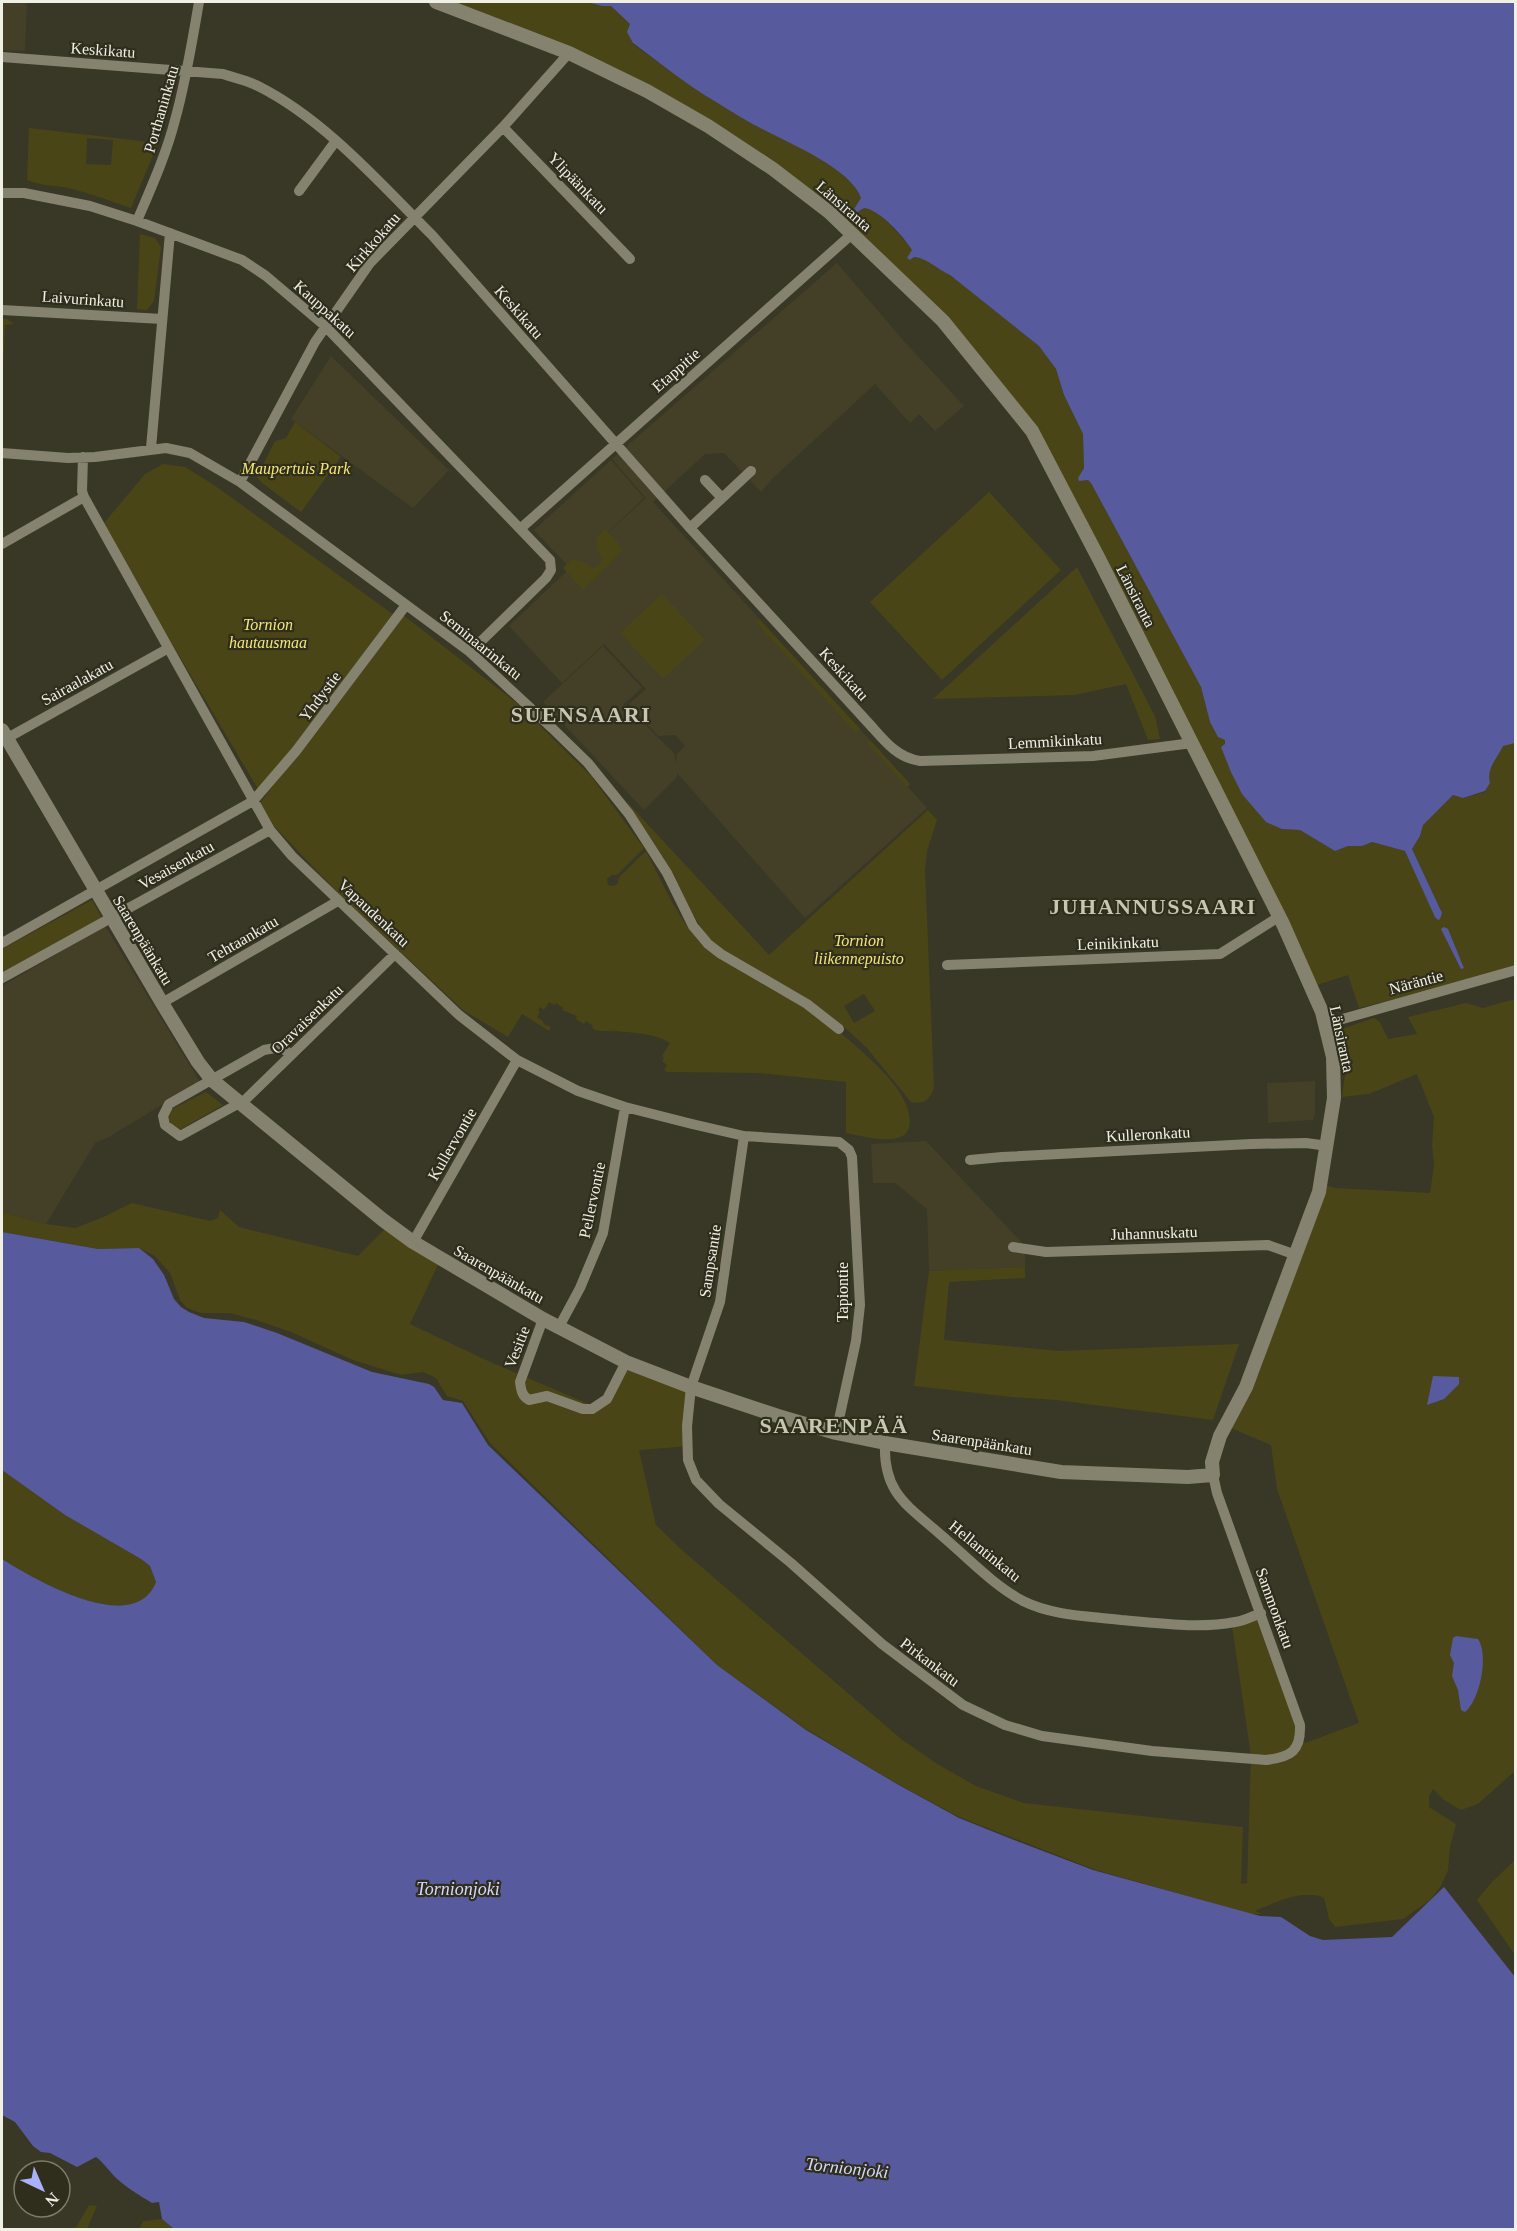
<svg xmlns="http://www.w3.org/2000/svg" width="1517" height="2231" viewBox="0 0 1517 2231" font-family="Georgia,serif">
  <style>
    .built { fill: #434027 }
    .green { fill: #4a4517; fill-rule: evenodd }
    .water { fill: #575b9d }
    .lines { fill: none; stroke-linecap: round; stroke-linejoin: round }
    .minor { stroke: #85836f; stroke-width: 10 }
    .tertiary { stroke: #85836f; stroke-width: 14 }
    .labels { text-anchor: middle; dominant-baseline: central; stroke-width: 4.5; stroke-linejoin: round; paint-order: stroke }
    .street-label { font-size: 16px; fill: #f1f0e5; stroke: #2f2d1c }
    .park-label { font-size: 16px; font-style: italic; fill: #f4e776; stroke: #2f2d1c }
    .water-label { font-size: 18px; font-style: italic; fill: #d3d8ff; stroke: #2f2d1c }
    .district-label { font-size: 22px; font-weight: bold; letter-spacing: 1.5px; fill: #c7c6b0; stroke: #2f2d1c }
  </style>
  <rect width="100%" height="100%" fill="#393726"/>
  <path class="built" d="M2,2H27L25,51L2,50Z
    M837,263L902,339L964,406L935,431L919,414L910,423L875,384L772,479L761,492L724,453L705,454L653,502L910,784L908,787L927,808L805,918L677,773V777L644,810L543,702L603,646L642,688L624,704L674,753L676,764L677,754L685,746L675,735L658,736L629,704L646,689L604,644L562,683L509,626L570,568L534,530L611,460L644,498L602,538L646,498L612,459Z
    M331,356L449,470L413,508L291,419Z
    M105,926L200,1082L107,1138L95,1143L46,1224L2,1212V986Z
    M1315,1081V1114L1313,1120L1268,1123L1267,1083Z
    M926,1141L1025,1246V1267L929,1271L927,1209L895,1183H873L871,1144Z"/>
  <path class="green" d="M444,2H587L602,6H611L630,24L633,44C660,63 687,85 716,102C732,112 748,122 764,130C791,144 850,168 861,198L855,209C860,208 864,207 869,208C879,211 906,241 912,250L910,260L914,257C927,258 938,270 950,275L1039,346L1056,369L1064,395L1083,434L1084,468L1079,481L1088,480L1091,483L1201,687L1210,722L1225,740L1242,794L1255,807L1282,829L1300,830L1335,851L1348,846H1362L1372,842L1405,851L1437,919L1442,913L1412,849L1420,836L1422,825L1453,795L1463,798L1485,792L1490,783L1488,775L1493,760L1515,598V970L1359,1008L1348,975L1317,985L1030,422L831,210L710,124Z
    M29,128L158,143L131,208C110,201 90,193 68,188C54,185 40,186 27,180ZM87,138L113,140L111,165L86,164Z
    M140,234L155,238L161,247L154,301L147,310L137,309Z
    M2,319H7L14,324L5,325L2,392Z
    M295,422L341,457L301,512L262,483L257,477L275,441L286,438Z
    M163,464L185,467L214,485L394,615L294,746L258,789L148,603L104,523L145,474Z
    M989,492L1061,570L942,680L870,602Z
    M605,529L619,544L622,551L583,590L563,568L572,559L583,562L593,568L600,565L602,557L597,549L596,538Z
    M1077,567L1155,716L1160,739L1148,740L1126,684L1074,695L933,699Z
    M662,594L705,640L663,679L620,633Z
    M403,615L518,704L591,776L644,848L617,875H612L607,879L608,885L614,886L618,883L619,877L646,851C664,886 679,921 706,949C745,977 789,997 828,1023C843,1034 857,1047 870,1059C885,1073 902,1090 908,1110C910,1119 912,1129 904,1135C892,1144 860,1136 846,1133V1082L759,1073L667,1072L664,1070L667,1065L662,1061L664,1058L662,1056L670,1043C655,1033 633,1033 615,1031C607,1030 599,1033 592,1028L593,1026L586,1021L584,1024L576,1019L577,1016L562,1010L563,1008L556,1003L554,1005L549,1002L544,1010L540,1007L538,1010L540,1012L537,1017L544,1022L543,1024L551,1027L549,1031L522,1014L508,1037L463,1010L343,898L274,826L260,803Z
    M759,619L860,729L856,733L756,622Z
    M871,741L910,784L907,787L867,743Z
    M626,801L769,955L928,810L937,820L927,851L925,870L934,1087C931,1099 924,1105 911,1102L866,1047L843,1026L808,999L722,951L706,935L693,914L672,871ZM864,994L875,1011L854,1023L844,1006Z
    M92,900L102,918L2,972V949Z
    M1515,999V1771L1478,1804L1461,1810L1444,1800L1433,1789L1429,1796V1807L1456,1824L1450,1847L1448,1870L1441,1886L1430,1900L1403,1919L1335,1927L1329,1919L1324,1898C1305,1888 1273,1903 1255,1911L1262,1914H1250L1093,1869L959,1817L896,1783L806,1729L717,1665L490,1443L463,1401L447,1396L436,1378L423,1372L401,1375L353,1360L291,1332L256,1320L230,1313H201L187,1308L180,1300L170,1273L155,1256L139,1248L98,1249L2,1232V1212L46,1224L75,1228L101,1218L132,1203L210,1221L218,1218L220,1210L239,1227L358,1256L390,1224L443,1254L410,1324L486,1360L591,1405L603,1397L624,1357L695,1388L691,1446L639,1450L656,1525L682,1550L901,1739L939,1765L976,1786L1024,1803L1243,1827L1241,1884L1247,1883L1251,1756L1232,1626L1259,1618L1305,1743L1359,1723L1277,1489L1271,1445L1231,1428L1259,1373L1325,1185L1334,1188L1430,1193L1434,1165L1432,1145L1434,1117L1417,1074L1369,1094L1342,1097L1345,1074L1333,1032L1374,1018L1380,1022L1388,1039L1417,1034L1408,1017L1466,1003L1483,1008Z
    M206,1092L223,1105L179,1130L173,1127L168,1118L170,1110Z
    M1025,1267V1278L949,1282L944,1340L1060,1351L1239,1344L1213,1420L1056,1400L1012,1397L914,1386L929,1271Z
    M2,1470L65,1515L141,1559L150,1566L156,1582C134,1638 34,1579 2,1559Z
    M1515,1860V1955L1477,1900L1491,1883Z
    M89,2205L97,2206L87,2229H75Z
    M162,2219L174,2229L139,2230L143,2221Z"/>
  <path class="water" d="M587,2H1515V743L1503,746C1497,759 1486,768 1490,783L1485,791L1463,798L1453,795L1423,825L1420,836L1412,849L1442,913L1440,919L1438,920L1435,917L1405,851L1372,842L1362,846H1348L1335,851L1300,830L1282,829L1266,822L1242,794L1231,772L1221,747L1225,744V740L1218,737L1210,722L1201,687L1091,483L1088,480L1079,481L1078,478L1084,468L1083,434L1064,395L1056,369L1039,346L950,275C938,270 927,258 914,257L910,260L907,258L912,250C904,237 879,209 864,208L857,212L854,209L861,198C851,169 791,144 764,130C748,122 732,112 716,102C687,85 660,63 633,43L627,32L630,24L611,6H602Z
    M1444,927L1448,929L1463,966L1464,968L1461,969L1441,929Z
    M2,1232L98,1249L139,1248L153,1259L164,1275L174,1299L181,1307L189,1312L204,1318L244,1322L277,1333L372,1372L429,1384L434,1387L443,1400L462,1403L488,1445L717,1665L806,1730L897,1784L959,1818L1014,1840L1093,1870L1260,1916L1281,1917L1310,1936L1323,1940L1392,1937L1444,1887L1515,1977V2229H174L162,2219L159,2202L152,2203C139,2195 127,2188 116,2178C109,2171 104,2163 96,2157L77,2167L50,2153L41,2152L33,2146L15,2122L2,2115V1559C34,1579 134,1638 156,1582L150,1566L141,1559L65,1515L2,1470Z
    M1433,1376L1459,1377V1384L1444,1399L1427,1405Z
    M1456,1636L1478,1639C1489,1655 1480,1700 1465,1712L1461,1710L1458,1690L1452,1676L1454,1663L1450,1655L1453,1638Z"/>
  <g class="lines">
    <path class="minor" d="M2,57L223,74C234,78 247,80 258,86C324,119 380,183 432,235L690,528L873,728C886,743 899,758 920,761L1093,756L1192,743
      M503,127L630,259
      M299,191L335,142
      M2,193H24L90,206L137,221L242,260L266,276L325,326L550,560L551,570L546,578L470,652
      M137,221C151,188 166,155 175,120C186,81 192,42 199,2
      M2,310L162,319
      M151,448L170,233
      M2,453L68,458L95,457L166,448L190,453L240,482L470,652L552,728L588,763L629,814L667,873L693,926L708,944L721,954L807,1004L839,1029
      M83,457L82,491L84,497L270,830L292,856L459,1015L517,1060L578,1091L625,1107L692,1124L744,1136L839,1142L849,1150L852,1157L860,1305L856,1341L836,1433
      M705,480L722,498
      M240,482L315,342L370,263L503,127L569,53
      M690,528L751,471
      M520,529L852,234
      M2,544L84,497
      M2,741L167,649
      M2,943L253,801L296,751L406,605
      M947,965L1220,954L1280,916
      M2,978L270,830
      M162,1003L338,901
      M1325,1024L1516,970
      M291,1055L281,1047L264,1050L169,1104L163,1116L165,1125L180,1136L245,1100L395,954
      M744,1136L720,1302L691,1387L687,1426L688,1460L696,1480L719,1504L791,1563L882,1644L963,1705L1005,1725L1042,1736L1152,1751L1266,1760C1291,1757 1301,1751 1300,1725L1217,1493L1213,1475
      M970,1160L1002,1157L1251,1144L1306,1143L1328,1146
      M413,1242L517,1060
      M1013,1247L1046,1252L1268,1245L1296,1255
      M543,1319L520,1382C521,1390 522,1396 529,1400L547,1396L583,1409H592L607,1399L626,1362
      M559,1327L580,1288L603,1233L625,1107
      M885,1443C883,1493 907,1505 941,1535C967,1557 993,1585 1023,1601C1053,1616 1089,1616 1121,1620C1158,1623 1198,1629 1235,1622C1244,1621 1253,1616 1261,1613"/>
    <path class="tertiary" d="M2,730L162,1003L198,1062L212,1080L383,1220L413,1242L543,1319L626,1362L691,1387L778,1416L836,1433L885,1443L1061,1472L1188,1477L1213,1475L1212,1462L1220,1436L1246,1387L1319,1192L1334,1098L1333,1057L1322,1012L1283,924L1099,559L1032,431L943,321L829,212L773,169L708,126L647,91L569,53L436,2"/>
  </g>
  <g class="labels">
    <g class="street-label">
      <text transform="translate(103 50) rotate(4)">Keskikatu</text>
      <text transform="translate(161 109) rotate(-74)">Porthaninkatu</text>
      <text transform="translate(578 183) rotate(46)">Ylipäänkatu</text>
      <text transform="translate(844 206) rotate(41)">Länsiranta</text>
      <text transform="translate(373 242) rotate(-49)">Kirkkokatu</text>
      <text transform="translate(83 299) rotate(4)">Laivurinkatu</text>
      <text transform="translate(325 309) rotate(42)">Kauppakatu</text>
      <text transform="translate(519 312) rotate(49)">Keskikatu</text>
      <text transform="translate(676 370) rotate(-41)">Etappitie</text>
      <text transform="translate(1136 596) rotate(63)">Länsiranta</text>
      <text transform="translate(481 645) rotate(39)">Seminaarinkatu</text>
      <text transform="translate(844 674) rotate(48)">Keskikatu</text>
      <text transform="translate(77 682) rotate(-29)">Sairaalakatu</text>
      <text transform="translate(320 696) rotate(-53)">Yhdystie</text>
      <text transform="translate(1055 741) rotate(-3)">Lemmikinkatu</text>
      <text transform="translate(176 865) rotate(-29)">Vesaisenkatu</text>
      <text transform="translate(374 913) rotate(43)">Vapaudenkatu</text>
      <text transform="translate(243 939) rotate(-30)">Tehtaankatu</text>
      <text transform="translate(143 940) rotate(59)">Saarenpäänkatu</text>
      <text transform="translate(1118 943) rotate(-2)">Leinikinkatu</text>
      <text transform="translate(1416 982) rotate(-15)">Näräntie</text>
      <text transform="translate(307 1019) rotate(-44)">Oravaisenkatu</text>
      <text transform="translate(1342 1039) rotate(78)">Länsiranta</text>
      <text transform="translate(1148 1134) rotate(-3)">Kulleronkatu</text>
      <text transform="translate(452 1144) rotate(-60)">Kullervontie</text>
      <text transform="translate(592 1200) rotate(-78)">Pellervontie</text>
      <text transform="translate(1154 1233) rotate(-2)">Juhannuskatu</text>
      <text transform="translate(710 1261) rotate(-81)">Sampsantie</text>
      <text transform="translate(499 1274) rotate(30)">Saarenpäänkatu</text>
      <text transform="translate(842 1292) rotate(-90)">Tapiontie</text>
      <text transform="translate(517 1347) rotate(-69)">Vesitie</text>
      <text transform="translate(982 1442) rotate(9)">Saarenpäänkatu</text>
      <text transform="translate(985 1551) rotate(39)">Hellantinkatu</text>
      <text transform="translate(1275 1608) rotate(70)">Sammonkatu</text>
      <text transform="translate(930 1662) rotate(37)">Pirkankatu</text>
    </g>
    <g class="park-label">
      <text x="296" y="468">Maupertuis Park</text>
      <text x="268" y="624">Tornion<tspan x="268" dy="18">hautausmaa</tspan></text>
      <text x="859" y="940">Tornion<tspan x="859" dy="18">liikennepuisto</tspan></text>
    </g>
    <g class="water-label">
      <text x="458" y="1889">Tornionjoki</text>
      <text transform="translate(847 2168) rotate(6)">Tornionjoki</text>
    </g>
    <g class="district-label">
      <text x="581" y="714">SUENSAARI</text>
      <text x="1153" y="906">JUHANNUSSAARI</text>
      <text x="834" y="1425">SAARENPÄÄ</text>
    </g>
  </g>
  <rect width="1517" height="2231" fill="none" stroke="#f1f0e5" stroke-width="6"/>
  <g transform="translate(42 2189) rotate(136)"><circle r="28" fill="#2f2d1c" stroke="#7d7b6c" stroke-width="1.5"/>
  <path d="M0-4.5L10 22L0 15L-10 22Z" fill="#a9b0fc"/>
  <text y="-9" font-size="16" font-weight="bold" text-anchor="middle" fill="#f1f0e5">N</text>
  </g>
</svg>
